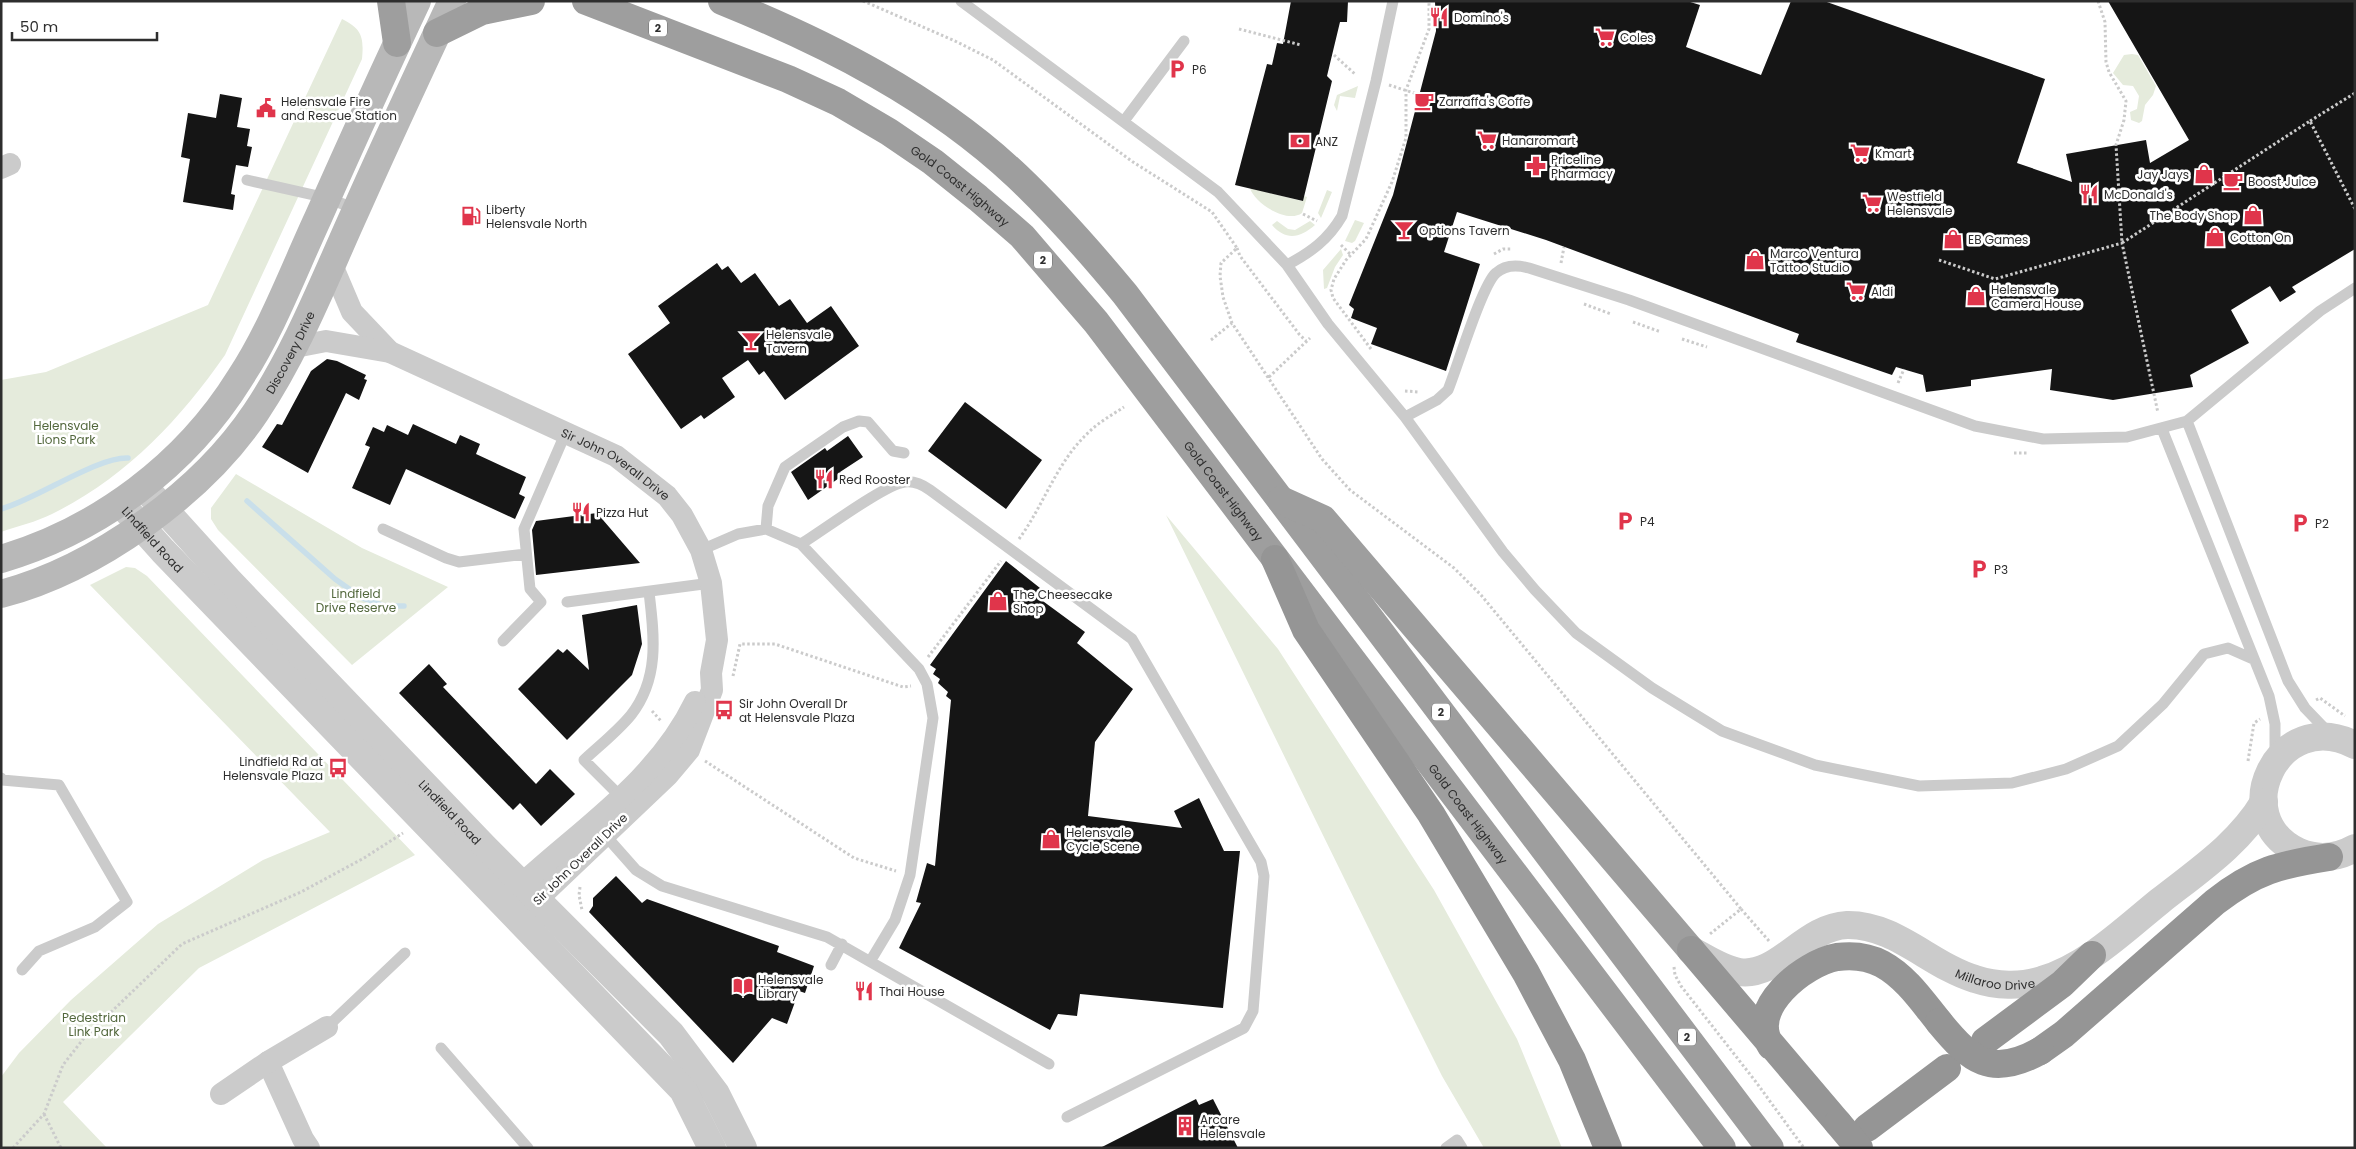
<svg xmlns="http://www.w3.org/2000/svg" width="2356" height="1149" viewBox="0 0 2356 1149" font-family="Poppins,sans-serif">
  <style>
    .green { fill: #e5ebdc }
    .lines { fill: none; stroke-linecap: round; stroke-linejoin: round }
    .stream { stroke: #c9dfea; stroke-width: 5.5 }
    .building { fill: #151515 }
    .path { stroke: #cbcbcb; stroke-width: 3; stroke-dasharray: 2.5 2.5; stroke-linecap: butt }
    .service { stroke: #cbcbcb; stroke-width: 11 }
    .minor { stroke: #cbcbcb; stroke-width: 22 }
    .tertiary { stroke: #cbcbcb; stroke-width: 28 }
    .secondary { stroke: #b8b8b8; stroke-width: 28 }
    .trunk { stroke: #9e9e9e; stroke-width: 28 }
    .motorway { stroke: #959595; stroke-width: 28 }
    .motorway-bridge { stroke: #959595; stroke-width: 28 }
    .labels { text-anchor: middle; dominant-baseline: central; stroke-width: 5; stroke-linejoin: round; paint-order: stroke }
    .shield { fill: #fff; stroke: #6d6d6d; stroke-width: 1 }
    .shield-label { font-size: 11px; font-weight: bold; fill: #2e2e2e }
    .poi-label { font-size: 12px; fill: #2e2e2e; stroke: #fff; text-anchor: start }
    .street-label { font-size: 12px; fill: #2e2e2e; stroke: #fff }
    .park-label { font-size: 12px; fill: #53683d; stroke: #fff }
  </style>
  <rect width="100%" height="100%" fill="#fff"/>
  <path class="green" d="M342,19C362,29 364,37 362,59L225,355C179,421 125,478 52,514C36,522 18,526 1,532V380L46,372L208,305Z
    M2132,54L2138,55L2156,86L2153,95L2145,105L2142,121L2139,123L2131,120L2130,112L2137,109L2139,96L2133,86L2123,85L2113,73L2124,55Z
    M1358,86L1355,98L1340,96L1337,111L1334,105L1337,95Z
    M1250,188L1302,201L1304,196L1307,197L1302,213C1287,224 1254,203 1250,188Z
    M1327,190L1332,192L1321,218L1318,213Z
    M1355,220L1364,223L1355,241L1352,243L1345,241Z
    M1277,221L1288,229L1295,230L1310,221L1315,225C1300,238 1286,241 1272,225Z
    M1341,249L1343,255L1335,267L1327,288L1324,289L1323,270Z
    M236,474L362,548L448,587L352,665L218,530L211,519V508Z
    M1166,515L1278,649L1434,890L1517,1039L1562,1148H1484L1442,1076L1395,982Z
    M126,567L135,568L147,576L415,855L199,968L63,1102L107,1148H1V1077L19,1053L71,1000L158,924L263,860L330,832L90,585Z"/>
  <g class="lines">
    <path class="stream" d="M247,501L335,579L362,598L385,606H404
      M1,509C37,499 96,457 128,458"/>
  </g>
  <path class="building" d="M1291,1H1348L1347,22H1340L1327,76L1332,81L1303,201L1235,185L1267,64L1272,65L1277,43L1283,44Z
    M1435,1H1687L1700,5L1686,47L1761,75L1791,1H1824L2045,79L2017,163L2072,182L2066,154L2146,140L2150,163L2189,140L2108,1H2355V249L2292,287L2296,292L2280,302L2270,286L2231,310L2249,343L2190,375L2193,387L2113,400L2050,390L2052,369L1971,380V386L1926,392L1923,375L1896,367L1892,375L1796,342L1799,334L1546,240L1457,212L1444,252L1480,264L1446,371L1371,344L1377,328L1351,318L1354,309L1349,305L1393,195L1436,31Z
    M220,94L242,98L237,127L250,129L247,146L252,147L248,167L236,165L231,194L235,195L233,210L183,202L190,159L181,157L188,113L216,118Z
    M717,263L722,270L728,266L741,283L755,273L779,306L790,299L807,323L831,306L859,346L785,400L764,371L759,375L748,360L722,378L735,397L704,419L701,415L681,429L628,354L670,323L658,306Z
    M327,359L337,361L366,375L364,379L367,380L359,400L346,393L308,473L262,447L277,424L282,425L311,371Z
    M965,402L1042,460L1006,509L928,451Z
    M413,424L456,444L460,435L480,444L476,454L526,477L519,494L525,497L515,519L406,469L390,505L352,488L370,447L365,445L373,427L384,432L387,425L408,435Z
    M848,436L863,457L840,472L842,476L808,500L791,472L825,448L827,451Z
    M597,513L640,563L536,575L532,530L536,521Z
    M1006,561L1040,588L1036,596L1085,632L1077,643L1133,689L1095,742L1088,816L1182,828L1174,811L1199,798L1224,851H1240L1223,1008L1080,994L1077,1016L1058,1014L1050,1030L899,948L921,903L916,902L927,863L935,866L951,700L946,696L948,692L938,683L940,679L933,674L936,669L930,665Z
    M637,605L642,644L632,675L567,740L518,689L558,649L563,653L567,649L589,670L582,615Z
    M429,664L447,684L443,687L536,784L550,769L575,794L541,826L520,803L513,810L399,693Z
    M616,876L642,903L647,899L779,946L777,952L814,966L805,993L799,991L787,1024L772,1018L733,1063L589,912L593,906V898Z
    M1196,1099L1199,1105L1213,1099L1238,1148H1100Z"/>
  <g class="lines">
    <path class="path" d="M863,1L953,40L993,60L1133,162L1212,212L1237,248L1221,263L1220,276L1223,297L1232,323L1322,459L1350,490L1454,568L1481,595L1741,909L1710,934
      M2098,1L2105,22L2106,62L2109,72L2126,101L2124,120L2116,145L2122,243L2310,121L2355,209
      M1239,29L1301,45
      M1334,55L1356,75
      M1389,85L1417,94
      M2310,121L2355,93
      M1303,214L1317,221
      M1341,245L1351,255
      M1237,248L1240,256L1299,334L1306,341
      M1494,254L1503,249H1512
      M1939,260L1995,279L2122,243L2158,413
      M1561,263L1564,247
      M1584,304L1611,314
      M1633,322L1661,332
      M1682,339L1707,347
      M1211,340L1232,323
      M1371,349L1333,298L1331,290L1334,279L1346,260L1366,239L1392,182L1406,138V90L1429,29V1
      M1269,377L1310,338
      M1898,383L1904,369
      M1405,391L1419,392
      M2014,453H2028
      M1019,539C1044,505 1057,461 1089,432C1099,422 1112,415 1124,407
      M928,657L1001,561
      M733,676L740,644H775L903,687L911,686
      M2316,700L2320,698L2345,716
      M652,711L661,721
      M705,761L854,858L896,871
      M2248,761L2254,723L2260,719
      M580,887L579,895L582,910
      M1741,909L1769,941
      M1674,967L1675,975L1681,986L1756,1082L1804,1148
      M44,1114L61,1148
      M13,1148L44,1114L63,1065L84,1038L182,944L301,892L364,858L403,833"/>
    <path class="service" d="M961,1L1218,192L1287,265L1328,324L1405,417L1503,552L1535,590L1576,633L1652,688L1722,731L1815,765L1919,786L2012,783L2066,769L2118,746L2163,704L2204,654L2228,648L2253,659
      M1124,121L1184,41
      M247,180L327,198L356,209
      M1287,265C1311,252 1328,240 1342,216L1376,81L1393,1
      M1405,417L1437,400L1448,390C1457,368 1482,285 1496,273C1506,264 1518,265 1529,268L1629,300L1975,426L2043,439L2127,437L2187,421L2320,311L2355,288
      M2187,421L2288,681L2305,708L2329,733
      M2162,429L2269,696L2275,724V756
      M383,529L446,558L459,562L526,554
      M766,529L768,506L785,467L843,427L859,421L868,422L893,451L904,453
      M801,544C821,532 885,484 905,482C914,481 923,485 930,490L1132,639L1261,862L1264,876L1253,1011L1244,1028L1067,1117
      M701,550L738,534L766,529L801,544L919,669L927,684L933,718L910,875L895,920L871,960
      M567,602L711,583
      M503,641L541,602L530,589L524,529L566,432
      M1,778L2,780L59,785L127,902L95,927L39,951L22,970
      M623,799L584,760C599,746 618,731 631,715C660,678 654,635 649,592
      M605,835L636,870L662,886L827,937L1049,1064
      M831,965L842,944
      M327,1027L405,953
      M441,1048L528,1148
      M1446,1148L1457,1140L1462,1148"/>
    <g class="minor">
      <path d="M1,168L10,164"/>
      <path d="M332,265L352,312L390,352"/>
      <path id="s1" d="M295,347L326,341L390,352L616,456L667,496L682,515L701,550L711,583L717,640L711,673L712,690L689,750L668,775L525,911"/>
      <path d="M509,896C573,834 655,785 695,702"/>
      <path d="M268,1062L303,1139L309,1148"/>
      <path d="M221,1094L268,1062L327,1027"/>
    </g>
    <g class="tertiary">
      <path id="s2" d="M143,486L228,580L484,847L671,1034L716,1094L743,1148"/>
      <path id="s3" d="M120,503L163,551L683,1090L712,1148"/>
      <path d="M2355,745C2278,705 2225,818 2299,852C2318,860 2337,858 2355,848"/>
      <path id="s4" d="M1691,950C1706,958 1722,969 1739,972C1778,978 1804,927 1847,925C1895,924 1931,966 1975,979C1996,986 2021,987 2042,980C2088,966 2124,930 2160,901C2198,871 2239,844 2264,802"/>
    </g>
    <g class="secondary">
      <path d="M1,559C99,530 186,465 240,378C272,329 293,272 318,218C350,146 383,73 417,1"/>
      <path id="s5" d="M1,594C96,569 202,493 256,412C298,349 325,278 356,210C387,140 420,70 452,1"/>
    </g>
    <g class="trunk">
      <path d="M391,1L397,43"/>
      <path id="s6" d="M586,1L788,79L838,102L889,132L933,162L978,198L1022,236L1096,322L1722,1148"/>
      <path d="M722,1C828,44 933,97 1017,176C1056,213 1091,253 1125,294L1770,1148"/>
      <path d="M437,33L482,11L531,1"/>
      <path d="M1281,500L1323,519L1691,950"/>
    </g>
    <path class="motorway" d="M1275,559L1306,630L1431,814L1526,973L1572,1060L1608,1148
      M1691,950L1838,1123
      M1985,1041L2062,984L2092,955
      M1771,1046C1746,1009 1804,963 1837,957C1852,955 1869,957 1882,964C1906,977 1922,1001 1939,1022
      M2040,1051L2064,1034L2215,902C2256,870 2279,865 2329,857
      M1867,1128L1947,1068"/>
    <path class="motorway-bridge" d="M1939,1022C1971,1061 1991,1078 2040,1051
      M1838,1123L1859,1148"/>
  </g>
  <defs>
    <symbol id="restaurant-bare" viewBox="-9 -9 18 18"><path d="M-5-6h1v4h1v-4h1v4h1v-4h1v5L-1.5 .5V6h-2V.5L-5-1ZM5-6V6H3V1.5H1.5Q1.5-4 5-6Z" fill="#e0354b" stroke="#fff" stroke-width="2.5" paint-order="stroke"/></symbol>
    <symbol id="supermarket-bare" viewBox="-9 -9 18 18"><path d="M-6-5.5h2.5l.6 2H6L4.5 2H-2.5L-4.4-4H-6ZM-1.5 3.2a1.3 1.3 0 1 0 .1 0ZM3 3.2a1.3 1.3 0 1 0 .1 0Z" fill="#e0354b" stroke="#fff" stroke-width="2.5" paint-order="stroke"/></symbol>
    <symbol id="parking-bare" viewBox="-9 -9 18 18"><path d="M-3.5-5.5H1a3.5 3.5 0 0 1 0 7H-1V5.5H-3.5ZM-1-3.4V-.6H.8a1.4 1.4 0 0 0 0-2.8Z" fill="#e0354b" stroke="#fff" stroke-width="2.5" paint-order="stroke"/></symbol>
    <symbol id="cafe-bare" viewBox="-9 -9 18 18"><path d="M-5.5-4.5H6V0H3Q3 3.5 0 3.5H-2.5Q-5.5 3.5-5.5 0ZM3-3.2v2h1.7v-2ZM-6 4.5H4V6H-6Z" fill="#e0354b" stroke="#fff" stroke-width="2.5" paint-order="stroke"/></symbol>
    <symbol id="civic-bare" viewBox="-9 -9 18 18"><path d="M-.6-6.5H3V-4.5H.6V-3L4-1V1h2V6H-6V1h2V-1L-.6-3ZM-1.2 2.5V6h2.4V2.5Z" fill="#e0354b" stroke="#fff" stroke-width="2.5" paint-order="stroke"/></symbol>
    <symbol id="bank-bare" viewBox="-9 -9 18 18"><path d="M-6-4H6V4H-6ZM0-2.3a2.3 2.3 0 1 0 0 4.6a2.3 2.3 0 1 0 0-4.6Z" fill="#e0354b" stroke="#fff" stroke-width="2.5" paint-order="stroke"/></symbol>
    <symbol id="pharmacy-bare" viewBox="-9 -9 18 18"><path d="M-2-6h4v4h4v4h-4v4h-4v-4h-4v-4h4Z" fill="#e0354b" stroke="#fff" stroke-width="2.5" paint-order="stroke"/></symbol>
    <symbol id="shop-bare" viewBox="-9 -9 18 18"><path d="M-5-2.5h2.3a2.7 3.5 0 0 1 5.4 0H5L5.5 6h-11ZM-1.5-2.5h3a1.5 2.3 0 0 0-3 0Z" fill="#e0354b" stroke="#fff" stroke-width="2.5" paint-order="stroke"/></symbol>
    <symbol id="fuel-bare" viewBox="-9 -9 18 18"><path d="M-5.5-6h7V0h2V4h1.3V-2.5L3-4.5l.8-.8L6-3V5H2.5V1h-1V6h-7ZM-4.2-4.7v3.2H.2V-4.7Z" fill="#e0354b" stroke="#fff" stroke-width="2.5" paint-order="stroke"/></symbol>
    <symbol id="bar-bare" viewBox="-9 -9 18 18"><path d="M-6-5H6L.8 .8V4.5H3.5V6h-7V4.5H-.8V.8Z" fill="#e0354b" stroke="#fff" stroke-width="2.5" paint-order="stroke"/></symbol>
    <symbol id="bus-bare" viewBox="-9 -9 18 18"><path d="M-5-6H5V4H4V6H2V4H-2V6H-4V4H-5ZM-3.5-4V0h7V-4ZM-3.5 1.2v1.5H-2V1.2ZM2 1.2v1.5H3.5V1.2Z" fill="#e0354b" stroke="#fff" stroke-width="2.5" paint-order="stroke"/></symbol>
    <symbol id="library-bare" viewBox="-9 -9 18 18"><path d="M-6-4Q-3-5.5-.7-3.5V5Q-3 3-6 4ZM6-4Q3-5.5 .7-3.5V5Q3 3 6 4Z" fill="#e0354b" stroke="#fff" stroke-width="2.5" paint-order="stroke"/></symbol>
    <symbol id="building-bare" viewBox="-9 -9 18 18"><path d="M-4-6H4V6H1V3H-1V6H-4ZM-2.5-4.3h1.7v1.8h-1.7ZM.8-4.3h1.7v1.8H.8ZM-2.5-1h1.7V.8h-1.7ZM.8-1h1.7V.8H.8Z" fill="#e0354b" stroke="#fff" stroke-width="2.5" paint-order="stroke"/></symbol>
  </defs>
  <g fill-rule="evenodd">
    <use href="#restaurant-bare" x="1425" y="3" width="28" height="28"/>
    <use href="#supermarket-bare" x="1591" y="23" width="28" height="28"/>
    <use href="#parking-bare" x="1163" y="55" width="28" height="28"/>
    <use href="#cafe-bare" x="1410" y="87" width="28" height="28"/>
    <use href="#civic-bare" x="252" y="94" width="28" height="28"/>
    <use href="#supermarket-bare" x="1473" y="126" width="28" height="28"/>
    <use href="#bank-bare" x="1286" y="127" width="28" height="28"/>
    <use href="#supermarket-bare" x="1846" y="139" width="28" height="28"/>
    <use href="#pharmacy-bare" x="1522" y="152" width="28" height="28"/>
    <use href="#shop-bare" x="2190" y="160" width="28" height="28"/>
    <use href="#cafe-bare" x="2219" y="167" width="28" height="28"/>
    <use href="#restaurant-bare" x="2075" y="180" width="28" height="28"/>
    <use href="#supermarket-bare" x="1858" y="189" width="28" height="28"/>
    <use href="#shop-bare" x="2239" y="201" width="28" height="28"/>
    <use href="#fuel-bare" x="457" y="202" width="28" height="28"/>
    <use href="#bar-bare" x="1390" y="216" width="28" height="28"/>
    <use href="#shop-bare" x="2201" y="223" width="28" height="28"/>
    <use href="#shop-bare" x="1939" y="225" width="28" height="28"/>
    <use href="#shop-bare" x="1741" y="246" width="28" height="28"/>
    <use href="#supermarket-bare" x="1842" y="277" width="28" height="28"/>
    <use href="#shop-bare" x="1962" y="282" width="28" height="28"/>
    <use href="#bar-bare" x="737" y="327" width="28" height="28"/>
    <use href="#restaurant-bare" x="810" y="465" width="28" height="28"/>
    <use href="#restaurant-bare" x="567" y="498" width="28" height="28"/>
    <use href="#parking-bare" x="1611" y="507" width="28" height="28"/>
    <use href="#parking-bare" x="2286" y="509" width="28" height="28"/>
    <use href="#parking-bare" x="1965" y="555" width="28" height="28"/>
    <use href="#shop-bare" x="984" y="587" width="28" height="28"/>
    <use href="#bus-bare" x="710" y="696" width="28" height="28"/>
    <use href="#bus-bare" x="324" y="754" width="28" height="28"/>
    <use href="#shop-bare" x="1037" y="825" width="28" height="28"/>
    <use href="#library-bare" x="729" y="972" width="28" height="28"/>
    <use href="#restaurant-bare" x="850" y="977" width="28" height="28"/>
    <use href="#building-bare" x="1171" y="1112" width="28" height="28"/>
  </g>
  <g class="labels">
    <g class="shield">
      <rect x="649" y="19.5" width="18" height="17" rx="4"/>
      <rect x="1034" y="251.5" width="18" height="17" rx="4"/>
      <rect x="1432" y="703.5" width="18" height="17" rx="4"/>
      <rect x="1678" y="1028.5" width="18" height="17" rx="4"/>
    </g>
    <g class="shield-label">
      <text x="658" y="28">2</text>
      <text x="1043" y="260">2</text>
      <text x="1441" y="712">2</text>
      <text x="1687" y="1037">2</text>
    </g>
    <g class="poi-label">
      <text x="1454" y="17">Domino's</text>
      <text x="1620" y="37">Coles</text>
      <text x="1192" y="69">P6</text>
      <text x="281" y="101">Helensvale Fire<tspan x="281" dy="14">and Rescue Station</tspan></text>
      <text x="1439" y="101">Zarraffa's Coffe</text>
      <text x="1502" y="140">Hanaromart</text>
      <text x="1315" y="141">ANZ</text>
      <text x="1875" y="153">Kmart</text>
      <text x="1551" y="159">Priceline<tspan x="1551" dy="14">Pharmacy</tspan></text>
      <text x="2189" y="174" text-anchor="end">Jay Jays</text>
      <text x="2248" y="181">Boost Juice</text>
      <text x="2104" y="194">McDonald's</text>
      <text x="1887" y="196">Westfield<tspan x="1887" dy="14">Helensvale</tspan></text>
      <text x="486" y="209">Liberty<tspan x="486" dy="14">Helensvale North</tspan></text>
      <text x="2238" y="215" text-anchor="end">The Body Shop</text>
      <text x="1419" y="230">Options Tavern</text>
      <text x="2230" y="237">Cotton On</text>
      <text x="1968" y="239">EB Games</text>
      <text x="1770" y="253">Marco Ventura<tspan x="1770" dy="14">Tattoo Studio</tspan></text>
      <text x="1991" y="289">Helensvale<tspan x="1991" dy="14">Camera House</tspan></text>
      <text x="1871" y="291">Aldi</text>
      <text x="766" y="334">Helensvale<tspan x="766" dy="14">Tavern</tspan></text>
      <text x="839" y="479">Red Rooster</text>
      <text x="596" y="512">Pizza Hut</text>
      <text x="1640" y="521">P4</text>
      <text x="2315" y="523">P2</text>
      <text x="1994" y="569">P3</text>
      <text x="1013" y="594">The Cheesecake<tspan x="1013" dy="14">Shop</tspan></text>
      <text x="739" y="703">Sir John Overall Dr<tspan x="739" dy="14">at Helensvale Plaza</tspan></text>
      <text x="323" y="761" text-anchor="end">Lindfield Rd at<tspan x="323" dy="14">Helensvale Plaza</tspan></text>
      <text x="1066" y="832">Helensvale<tspan x="1066" dy="14">Cycle Scene</tspan></text>
      <text x="758" y="979">Helensvale<tspan x="758" dy="14">Library</tspan></text>
      <text x="879" y="991">Thai House</text>
      <text x="1200" y="1119">Arcare<tspan x="1200" dy="14">Helensvale</tspan></text>
    </g>
    <g class="street-label">
      <text stroke="none"><textPath href="#s6" startOffset="420">Gold Coast Highway</textPath></text>
      <text stroke="none"><textPath href="#s5" startOffset="388">Discovery Drive</textPath></text>
      <text stroke="none"><textPath href="#s1" startOffset="349">Sir John Overall Drive</textPath></text>
      <text stroke="none"><textPath href="#s6" startOffset="825">Gold Coast Highway</textPath></text>
      <text stroke="none"><textPath href="#s3" startOffset="49">Lindfield Road</textPath></text>
      <text stroke="none"><textPath href="#s2" startOffset="448">Lindfield Road</textPath></text>
      <text stroke="none"><textPath href="#s6" startOffset="1230">Gold Coast Highway</textPath></text>
      <text transform="translate(580 859) rotate(-44)">Sir John Overall Drive</text>
      <text stroke="none"><textPath href="#s4" startOffset="334">Millaroo Drive</textPath></text>
    </g>
    <g class="park-label">
      <text x="66" y="425">Helensvale<tspan x="66" dy="14">Lions Park</tspan></text>
      <text x="356" y="593">Lindfield<tspan x="356" dy="14">Drive Reserve</tspan></text>
      <text x="94" y="1017">Pedestrian<tspan x="94" dy="14">Link Park</tspan></text>
    </g>
  </g>
  <rect width="2356" height="1149" fill="none" stroke="#2e2e2e" stroke-width="5"/>
  <path d="M12 32v8h145v-8" fill="none" stroke="#2e2e2e" stroke-width="2.5"/>
  <text x="20" y="32" font-size="15" fill="#2e2e2e" stroke="#ffffff" stroke-width="4" paint-order="stroke">50 m</text>
</svg>
